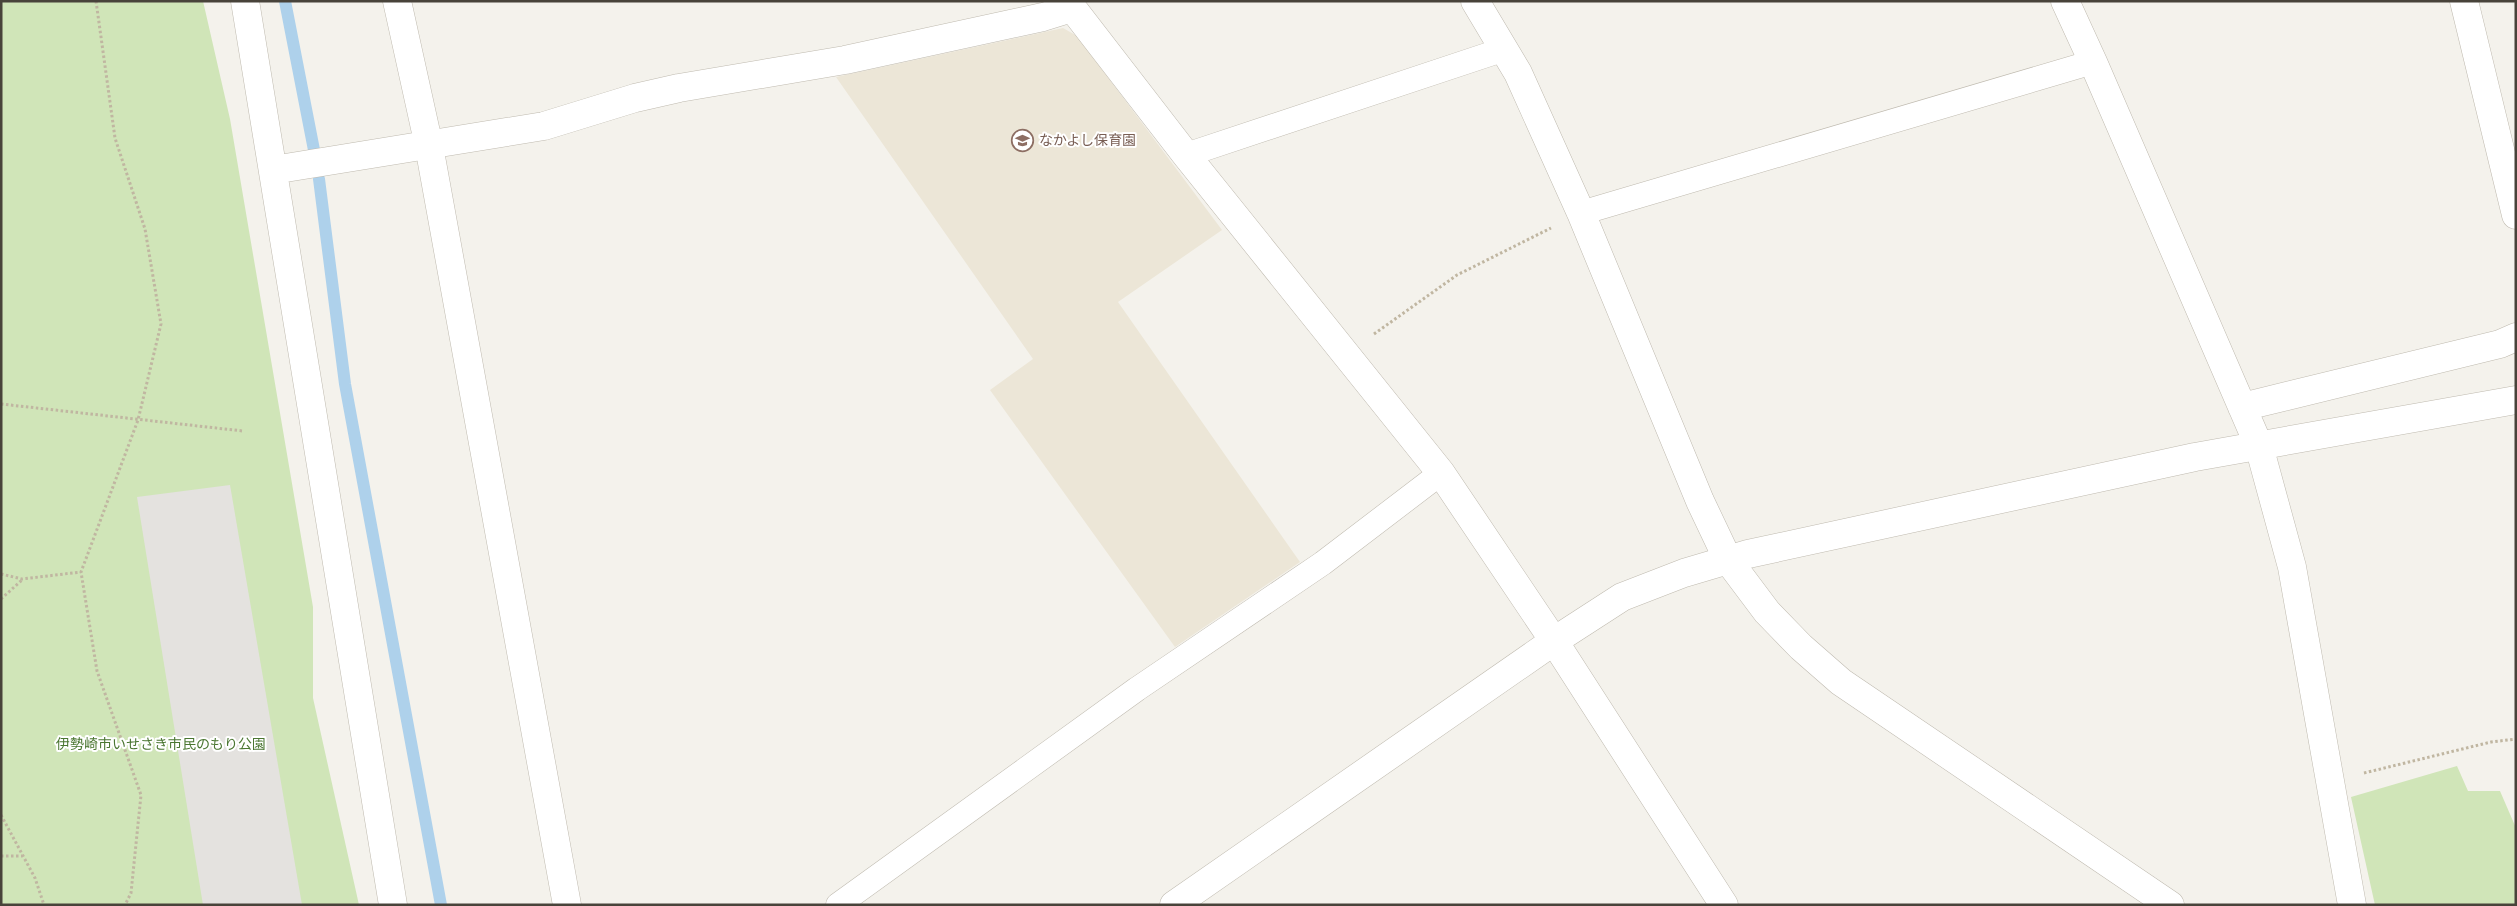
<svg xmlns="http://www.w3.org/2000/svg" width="2517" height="906" viewBox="0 0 2517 906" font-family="Signika,'Noto Sans JP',sans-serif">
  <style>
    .education { fill: #ece6d7 }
    .green { fill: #d0e5b8 }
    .parking { fill: #e4e2df }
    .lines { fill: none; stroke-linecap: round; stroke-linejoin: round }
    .stream { stroke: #aed1eb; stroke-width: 12 }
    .service-casing { stroke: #bfbaaf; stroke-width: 25 }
    .minor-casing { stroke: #bfbaaf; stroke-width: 29 }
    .tertiary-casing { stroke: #bfbaaf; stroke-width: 29 }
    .path { stroke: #c0b6a1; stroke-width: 3; stroke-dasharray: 2.5 2.5; stroke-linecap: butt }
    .service { stroke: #fff; stroke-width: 24 }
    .minor { stroke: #fff; stroke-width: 28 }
    .tertiary { stroke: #fff; stroke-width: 28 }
    .labels { text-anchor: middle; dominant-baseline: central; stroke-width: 4; stroke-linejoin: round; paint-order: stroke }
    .education-label { font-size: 14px; fill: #785e54; stroke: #fff; text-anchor: start }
    .park-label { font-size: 14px; fill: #4a7631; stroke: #fff }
  </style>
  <rect width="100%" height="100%" fill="#f4f2ec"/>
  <path class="education" d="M1063,28L1077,36L1222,230L1118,302L1300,562L1175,647L990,390L1033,359L836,77Z"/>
  <path class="green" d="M1,1H203L230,119L313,607V698L359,905H1Z
    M2457,766L2468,791H2500L2516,828V905H2375L2351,797Z"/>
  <path class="parking" d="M230,485L302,905H203L137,497Z"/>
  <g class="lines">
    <path class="stream" d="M285,1L314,150
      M319,179L345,384L441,905"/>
    <defs>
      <path id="service" d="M1186,155L1505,49
        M1581,213L2093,62
        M838,905L1137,689L1323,563L1441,473"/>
      <path id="minor" d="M245,1L393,905
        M1067,1L1186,155L1441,473L1554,641L1724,905
        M1475,1L1518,73L1581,213L1700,501L1728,560L1767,612L1801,647L1841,682L2170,905
        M2065,1L2093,62L2259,446L2292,567L2352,905
        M2464,1L2516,215
        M273,170L544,126L635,98L679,88L845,60L1043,17L1072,8
        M2242,407L2500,344L2516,337"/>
      <path id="tertiary" d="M397,1L429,146L567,905
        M1174,905L1554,641L1622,597L1684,573L1748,554L2195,457L2516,400"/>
    </defs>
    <use href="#service" class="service-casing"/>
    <use href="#minor" class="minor-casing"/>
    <use href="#tertiary" class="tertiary-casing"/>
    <path class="path" d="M96,1L115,138L145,229L161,324L138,420L81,572L97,671L141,795L131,893L125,905
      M1374,334L1457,275L1551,228
      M1,404L243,431
      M1,574L22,579L81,572
      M1,599L22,580
      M2364,773L2491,742L2516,739
      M1,815L35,878L44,905
      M1,856H23"/>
    <use href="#service" class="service"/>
    <use href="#minor" class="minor"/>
    <use href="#tertiary" class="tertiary"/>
  </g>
  <defs>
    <symbol id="school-ring" viewBox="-11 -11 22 22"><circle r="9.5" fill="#fff" stroke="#8d6e63" stroke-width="1.5"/><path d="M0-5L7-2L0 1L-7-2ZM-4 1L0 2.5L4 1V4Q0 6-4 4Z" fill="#8d6e63"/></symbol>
  </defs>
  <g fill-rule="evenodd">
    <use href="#school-ring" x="1010" y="128" width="25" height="25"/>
  </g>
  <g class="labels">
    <g class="education-label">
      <text x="1039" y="140">なかよし保育園</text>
    </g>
    <g class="park-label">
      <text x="161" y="744">伊勢崎市いせさき市民のもり公園</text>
    </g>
  </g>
  <rect width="2517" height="906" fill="none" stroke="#48433a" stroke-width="5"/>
</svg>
